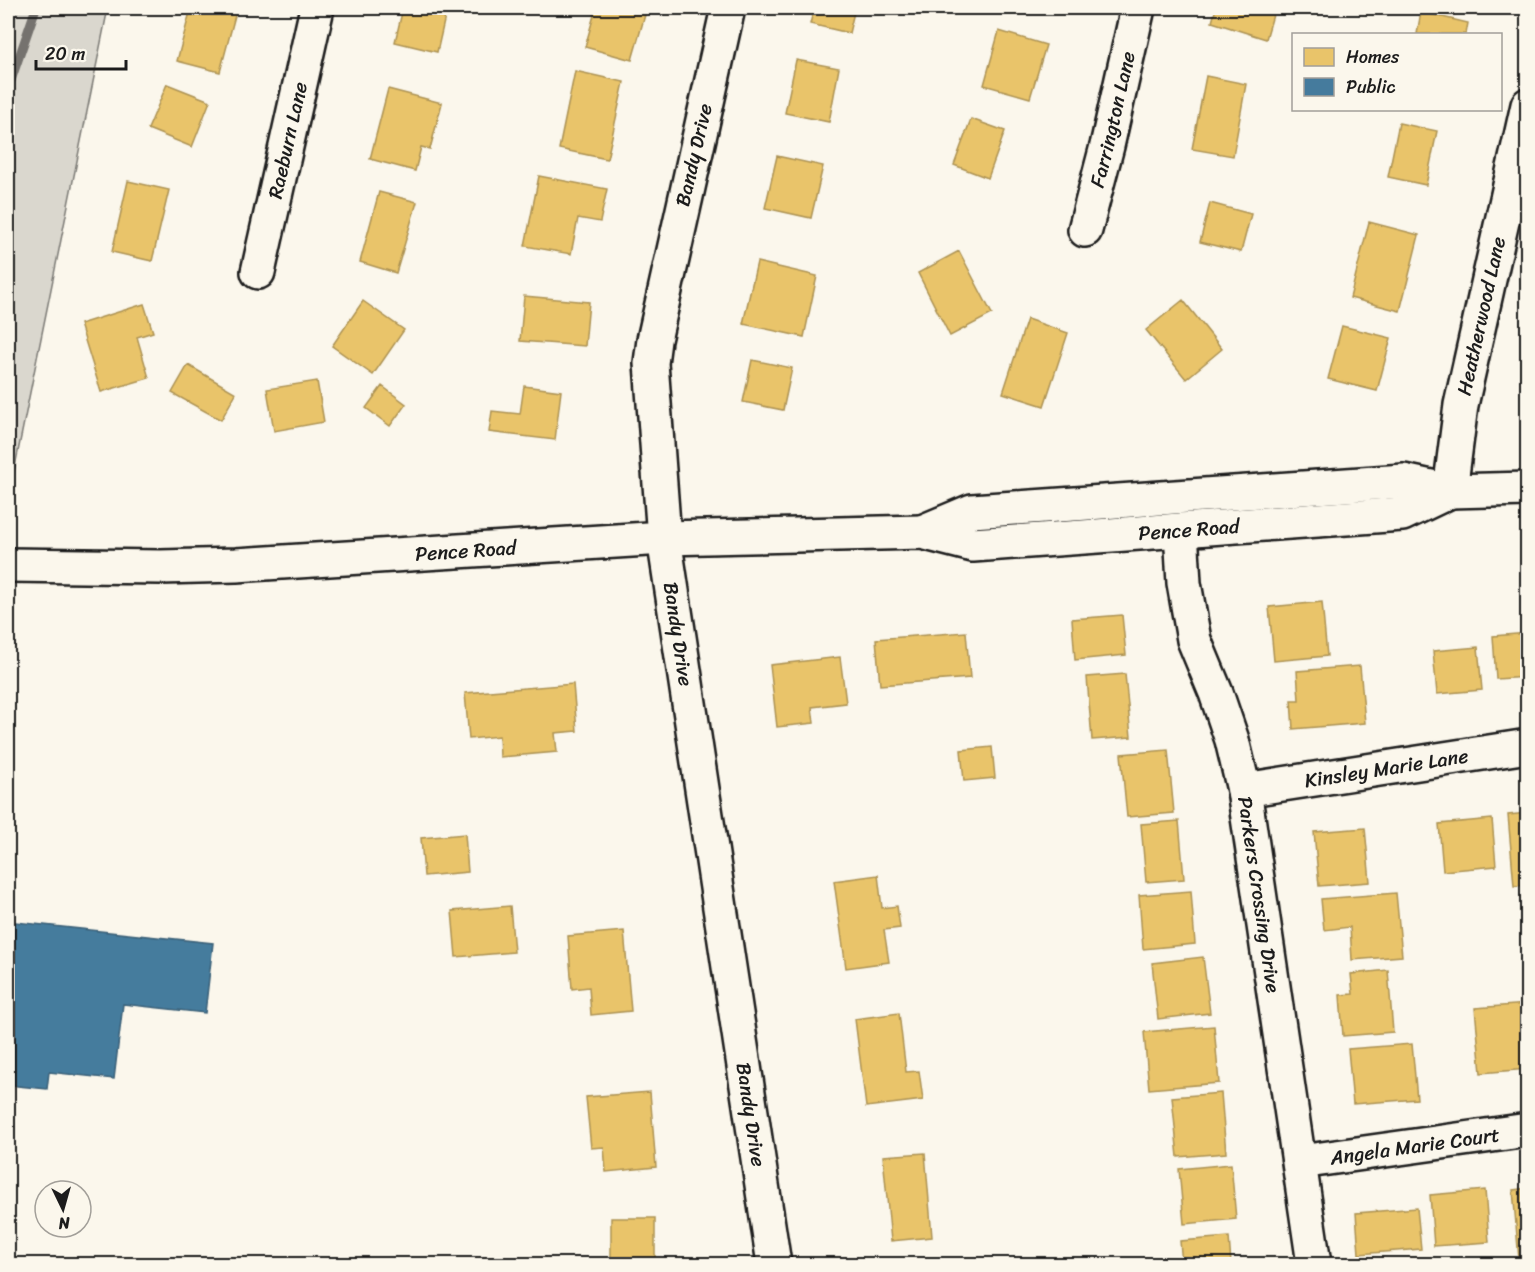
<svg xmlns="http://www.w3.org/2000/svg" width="1535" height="1272" viewBox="0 0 1535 1272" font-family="Sriracha,sans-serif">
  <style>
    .green { fill: #dad7ce; stroke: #7b7a75; stroke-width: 1.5 }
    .homes { fill: #e9c46a; stroke: #ac9253; stroke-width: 1.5 }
    .public { fill: #457b9d; stroke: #395e76; stroke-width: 1.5 }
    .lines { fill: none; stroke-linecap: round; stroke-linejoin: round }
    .stream { stroke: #74726e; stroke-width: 9 }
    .minor-casing { stroke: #1c1c1c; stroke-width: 38 }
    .tertiary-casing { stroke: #1c1c1c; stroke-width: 38 }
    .minor { stroke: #fbf7ec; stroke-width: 33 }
    .tertiary { stroke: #fbf7ec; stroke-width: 33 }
    .labels { text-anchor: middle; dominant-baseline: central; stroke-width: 6; stroke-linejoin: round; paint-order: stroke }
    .street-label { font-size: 20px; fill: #1c1c1c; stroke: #fbf7ec }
  </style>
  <rect width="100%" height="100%" fill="#fbf7ec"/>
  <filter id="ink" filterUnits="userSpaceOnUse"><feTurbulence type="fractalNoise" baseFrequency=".0167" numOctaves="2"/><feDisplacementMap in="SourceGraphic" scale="12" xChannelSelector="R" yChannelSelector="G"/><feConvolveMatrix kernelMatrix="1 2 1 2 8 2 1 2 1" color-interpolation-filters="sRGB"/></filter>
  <g filter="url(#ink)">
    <path class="green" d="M8,8H108L8,501Z"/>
    <path class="homes" d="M191,8H237L220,72L177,61Z
      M403,8H447L437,52L395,42Z
      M596,8H647L632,60L585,47Z
      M814,8H855L849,33L810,24Z
      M1216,8H1275L1266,39L1212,22Z
      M1421,12L1468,23L1466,34H1417Z
      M999,31L1046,45L1030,98L984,85Z
      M796,60L839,68L829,122L785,113Z
      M575,71L624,82L607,159L559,149Z
      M1206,76L1246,84L1233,156L1192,149Z
      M167,84L210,101L192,147L148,129Z
      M388,89L442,103L430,149L421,147L415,171L370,159Z
      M971,119L1005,131L988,178L954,165Z
      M1399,123L1437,131L1426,185L1388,177Z
      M777,156L823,166L811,218L765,208Z
      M539,176L607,189L600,222L578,218L571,254L525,246Z
      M128,181L169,190L152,261L112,252Z
      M379,192L417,202L396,273L360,262Z
      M1210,203L1251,214L1241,252L1200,242Z
      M1369,222L1419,235L1400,311L1350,298Z
      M959,251L992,314L950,336L918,273Z
      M757,262L817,276L804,337L743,324Z
      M524,296L589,302L585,346L520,341Z
      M1183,300L1222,349L1186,379L1146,330Z
      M363,301L404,330L373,375L332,346Z
      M144,304L153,332L137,337L149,378L101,392L80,324Z
      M1027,319L1068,333L1044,406L1003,393Z
      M1342,326L1391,338L1377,391L1328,379Z
      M752,360L792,368L783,410L743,402Z
      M188,365L236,393L221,420L172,393Z
      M317,381L324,422L274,431L267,389Z
      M382,386L406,404L390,426L366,408Z
      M524,386L561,391L555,440L489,432L492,411L520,414Z
      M1322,602L1327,656L1274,661L1269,607Z
      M1122,615L1126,655L1075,660L1072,619Z
      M966,632L970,678L880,685L876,639Z
      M1528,633V677L1496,679L1493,636Z
      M1478,647L1482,690L1437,694L1433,651Z
      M840,657L846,703L812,707L814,723L777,727L770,665Z
      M1360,666L1365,723L1293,729L1291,700H1299L1297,671Z
      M1125,674L1131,737L1092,740L1087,677Z
      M573,684L577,731L555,733L557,752L500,757L499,736L469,739L465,693Z
      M992,747L995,778L964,781L961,750Z
      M1168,750L1174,813L1127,817L1121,754Z
      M1528,813V885L1514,886L1508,815Z
      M1492,819L1496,866L1443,871L1439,824Z
      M1179,821L1184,879L1146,882L1141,824Z
      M1365,828L1370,882L1319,886L1314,832Z
      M465,834L468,872L424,876L421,838Z
      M878,875L882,908L897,906L900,928L884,930L889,962L846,968L834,881Z
      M1191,891L1195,944L1143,949L1139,895Z
      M1396,893L1402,956L1352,960L1350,927L1324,930L1321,899Z
      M510,906L514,952L456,957L452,911Z
      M624,931L631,1011L591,1015L589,987L572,989L568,936Z
      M1203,957L1210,1013L1158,1019L1152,963Z
      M1388,970L1393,1032L1343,1036L1340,995L1353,994L1351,974Z
      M1528,1004V1069L1481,1073L1475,1008Z
      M899,1013L906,1072L919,1071L923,1100L866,1107L855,1019Z
      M1214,1026L1219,1083L1149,1089L1144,1032Z
      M1412,1044L1417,1099L1353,1104L1348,1049Z
      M650,1092L656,1167L606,1172L604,1147L591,1148L586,1097Z
      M1221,1093L1226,1153L1178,1157L1172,1097Z
      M925,1153L932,1237L891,1241L883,1156Z
      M1231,1164L1236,1219L1184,1224L1179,1169Z
      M1528,1188V1259L1519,1260L1513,1190Z
      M1485,1190L1489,1242L1434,1246L1430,1195Z
      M1417,1208L1421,1249L1359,1254L1356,1213Z
      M611,1218H655V1264H611Z
      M1229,1237L1231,1264L1248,1263V1264H1182L1180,1241Z"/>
    <path class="public" d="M15,922L213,943L205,1013L123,1004L114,1079L49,1072L47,1089L8,1085V991Z"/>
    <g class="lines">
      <path class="stream" d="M8,89L36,8"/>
      <defs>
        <g id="minor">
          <path id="s1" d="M728,8L654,340L651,363L664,538L774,1264"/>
          <path id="s2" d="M1085,230L1107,146L1138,8"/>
          <path id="s3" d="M258,272L317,8"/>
          <path id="s4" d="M1450,491L1461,405L1528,105"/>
          <path id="s5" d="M1181,530L1184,583L1194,640L1216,693L1232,740L1244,790L1314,1264"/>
          <path id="s6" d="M1244,790L1528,746"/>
          <path id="s7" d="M1300,1162L1528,1130"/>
        </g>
        <g id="tertiary">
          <path d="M922,532L972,511L1404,481L1450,491L1528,489"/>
          <path id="s8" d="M8,565L161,567L236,565L664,538L922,532L973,545L1402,514L1450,491"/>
        </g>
      </defs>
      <use href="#minor" class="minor-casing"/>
      <use href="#tertiary" class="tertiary-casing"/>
      <use href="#minor" class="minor"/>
      <use href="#tertiary" class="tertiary"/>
    </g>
  </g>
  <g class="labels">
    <g class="street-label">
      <text stroke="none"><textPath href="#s2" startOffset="114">Farrington Lane</textPath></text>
      <text stroke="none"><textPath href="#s3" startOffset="135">Raeburn Lane</textPath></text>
      <text transform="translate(694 155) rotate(-77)">Bandy Drive</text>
      <text stroke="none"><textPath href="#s4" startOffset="178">Heatherwood Lane</textPath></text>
      <text stroke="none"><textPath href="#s8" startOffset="1184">Pence Road</textPath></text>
      <text stroke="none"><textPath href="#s8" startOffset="458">Pence Road</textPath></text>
      <text stroke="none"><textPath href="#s1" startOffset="636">Bandy Drive</textPath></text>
      <text stroke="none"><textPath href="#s6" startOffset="144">Kinsley Marie Lane</textPath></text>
      <text stroke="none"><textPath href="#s5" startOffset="375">Parkers Crossing Drive</textPath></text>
      <text stroke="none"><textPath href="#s1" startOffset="1122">Bandy Drive</textPath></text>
      <text stroke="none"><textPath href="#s7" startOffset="116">Angela Marie Court</textPath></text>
    </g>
  </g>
  <rect width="1535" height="1272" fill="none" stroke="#fbf7ec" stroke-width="30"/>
  <rect x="15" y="15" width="1505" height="1242" fill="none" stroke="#1c1c1c" stroke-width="2" filter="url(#ink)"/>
  <rect x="1292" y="33" width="210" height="78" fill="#fbf7ec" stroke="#a29f99" stroke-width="1.5"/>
  <rect x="1304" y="48" width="30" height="18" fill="#e9c46a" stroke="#a29f99" stroke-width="1.5"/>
  <text x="1346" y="63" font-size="18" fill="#1c1c1c">Homes</text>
  <rect x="1304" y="78" width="30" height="18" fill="#457b9d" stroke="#a29f99" stroke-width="1.5"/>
  <text x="1346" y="93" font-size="18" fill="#1c1c1c">Public</text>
  <g transform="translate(63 1209) rotate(175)"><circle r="28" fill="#fbf7ec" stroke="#a29f99" stroke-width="1.5"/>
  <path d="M0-4.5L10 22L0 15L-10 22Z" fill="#1c1c1c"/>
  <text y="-9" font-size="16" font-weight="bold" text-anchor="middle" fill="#1c1c1c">N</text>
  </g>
  <path d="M36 60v9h90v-9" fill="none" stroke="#1c1c1c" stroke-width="3"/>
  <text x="45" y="60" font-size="18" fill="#1c1c1c" stroke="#fbf7ec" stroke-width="4.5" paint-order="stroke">20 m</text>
</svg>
